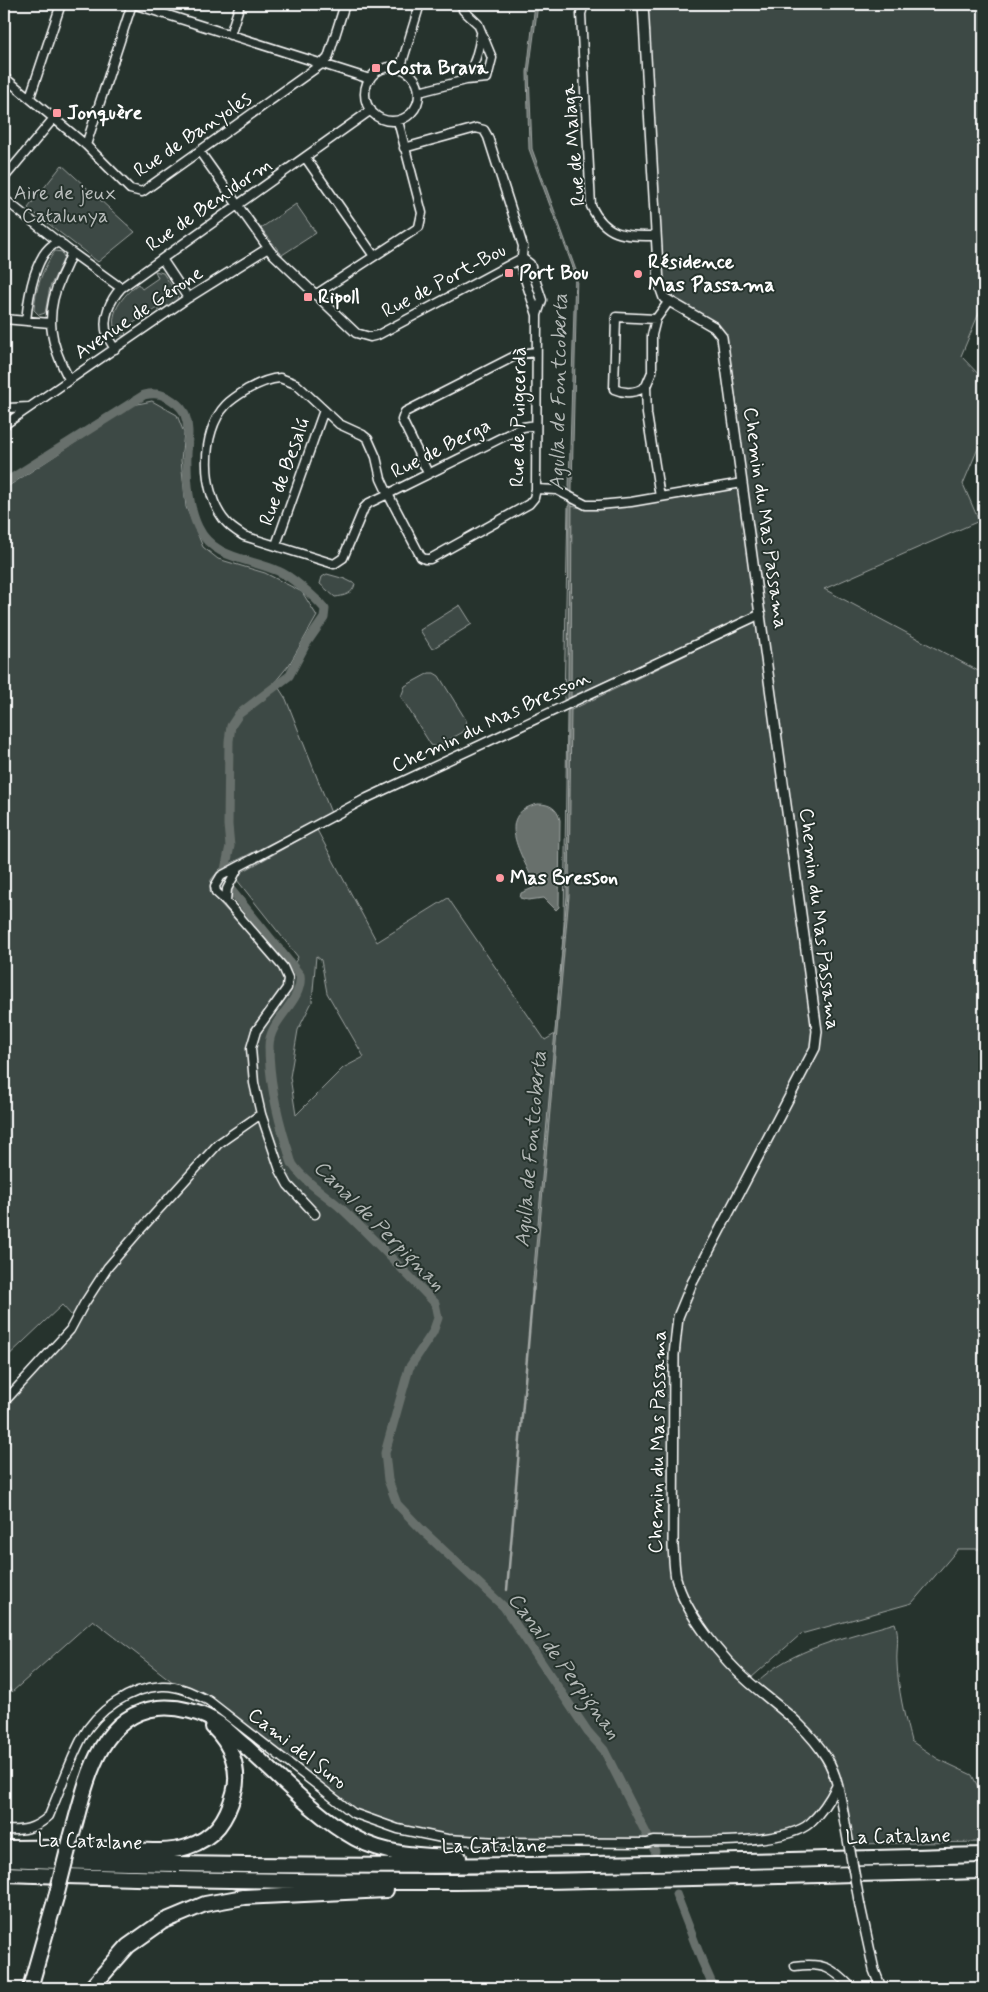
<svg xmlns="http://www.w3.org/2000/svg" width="988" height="1992" viewBox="0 0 988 1992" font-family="Mynerve,sans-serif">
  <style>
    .green { fill: #3e4944; stroke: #9ea4a2; fill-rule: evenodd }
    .water { fill: #67706c; stroke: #a4a9a7 }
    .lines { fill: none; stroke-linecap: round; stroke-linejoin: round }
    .stream { stroke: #a4a9a7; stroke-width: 2.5 }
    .canal { stroke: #67706c; stroke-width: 9 }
    .minor-casing { stroke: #fff; stroke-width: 11 }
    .tertiary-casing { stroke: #fff; stroke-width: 12 }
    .motorway-casing { stroke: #fff; stroke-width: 18 }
    .minor { stroke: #26332d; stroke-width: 8 }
    .tertiary { stroke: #26332d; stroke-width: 9 }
    .motorway { stroke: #26332d; stroke-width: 14 }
    .tertiary-bridge-casing { stroke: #fff; stroke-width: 12; stroke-linecap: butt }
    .motorway-bridge-casing { stroke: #fff; stroke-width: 18; stroke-linecap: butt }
    .tertiary-bridge { stroke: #26332d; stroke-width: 9 }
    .motorway-bridge { stroke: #26332d; stroke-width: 14 }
    .poi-dot { fill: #ff9aa2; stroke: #26332d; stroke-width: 2 }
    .labels { text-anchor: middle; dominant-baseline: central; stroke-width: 4; stroke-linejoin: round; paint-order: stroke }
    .poi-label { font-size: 20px; font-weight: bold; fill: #fff; stroke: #26332d; text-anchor: start }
    .street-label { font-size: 20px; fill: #fff; stroke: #26332d }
    .park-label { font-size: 20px; fill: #bbbfbe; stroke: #26332d }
    .water-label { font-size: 21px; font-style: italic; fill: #b3b8b6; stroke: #26332d }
  </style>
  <rect width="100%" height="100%" fill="#26332d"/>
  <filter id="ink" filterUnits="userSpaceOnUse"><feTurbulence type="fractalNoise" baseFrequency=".02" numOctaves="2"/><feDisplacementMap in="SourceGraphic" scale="10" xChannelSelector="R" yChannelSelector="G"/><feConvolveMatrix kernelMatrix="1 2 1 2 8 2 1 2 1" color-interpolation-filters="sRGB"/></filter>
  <g filter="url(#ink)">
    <path class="green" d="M646,4H984V301L961,356L984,380V434L963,484L979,521L824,589L984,674V1549H958L912,1603L801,1634L751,1678C723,1649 691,1618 681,1578C678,1568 678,1557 677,1547L678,1355L682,1318L696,1285L819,1050L821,1031L727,336L721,330L672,298L666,289L662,274Z
      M62,165L135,232L98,262L28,208Z
      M296,204L316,233L282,255L261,228Z
      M55,251L62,252L64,258L50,287L45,313L39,315L34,310C35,290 43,267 55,251Z
      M155,271L163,273L177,294L178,299L160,312L157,308L124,329L126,335L123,336L117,335C106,315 123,295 138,284L142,289L158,278Z
      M152,401L177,415L184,433L181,460L186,507L203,547L218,559L265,573L302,592L317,616L289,665L275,682L286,699L331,813L220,869L211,880L210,892L280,969L285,979L283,987C274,1000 261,1014 253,1028C241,1050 252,1090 257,1113L216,1142L81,1302L73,1317L62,1305L4,1360V489L133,405Z
      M738,488L756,612L564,700L568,506L586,508L662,500Z
      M327,574L345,579L355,584C353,594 344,596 335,597L320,584L322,577Z
      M460,605L472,624L432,649L420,630Z
      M757,621L813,1031L811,1047L674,1316L672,1578L680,1601L707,1643L746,1682L799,1729L823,1760L833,1787C827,1796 815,1817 805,1822C767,1844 697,1837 654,1837L646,1839L499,1838L447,1835L399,1825L355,1809L211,1698L188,1686L174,1683L93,1620L12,1692L4,1682V1407L60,1346L111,1269L143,1231L221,1147L264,1116C259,1093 248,1053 259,1032C269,1014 299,994 289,972L298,957L237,880L240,873L317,830L377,942L448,898L545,1040L555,1034L564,925L567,712ZM316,956L321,960L327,993L364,1057L343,1068L296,1115L290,1077L298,1030L312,1002Z
      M429,673H434L439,676L466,720L467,727L463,732L436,747L431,745L401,697L405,686Z
      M895,1623C900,1635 896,1650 897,1663C898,1689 904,1715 911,1741L938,1759L972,1775L984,1799V1842L853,1844C847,1816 846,1780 830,1755C811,1725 783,1705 756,1683C789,1649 851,1636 895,1623Z"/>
    <path class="water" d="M535,4H538L529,72L532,149L577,273L572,487L571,702L568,703L569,487L575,273L529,149L527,72Z
      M571,704L569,896L534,1291H532L567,896L568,705Z
      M538,804C550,804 557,808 560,820L559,907L556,910L544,898L528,900L520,898L521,893L533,888L535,885C526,861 491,814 538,804Z"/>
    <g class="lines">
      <path class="stream" d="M507,1590L533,1288"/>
      <path class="canal" d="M4,483L144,395C148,394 152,393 156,394C165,394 182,405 185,415C191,430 186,448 187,464C187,485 189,508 198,527C213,559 249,558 278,571C291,576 316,598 325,609L324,618L306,644L289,676L239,714L231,726L229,741L228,825L230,846L225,870
        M232,891L300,975C304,1001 269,1019 269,1046C269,1079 277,1115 287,1147C289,1152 290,1160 293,1165C305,1182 325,1194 341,1208C373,1238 404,1271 435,1303L438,1318L433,1332L409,1368L385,1453L388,1480L397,1504L422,1530L504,1607L588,1732L604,1750L655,1851
        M676,1894L702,1961L714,1988"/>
      <defs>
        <path id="minor" d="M133,4L370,79
          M463,4V10L478,24L492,58L487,78L466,80C474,66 479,50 481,34
          M584,4L581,14L591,206C606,237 625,236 656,236
          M230,35L240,4
          M365 94a27 27 0 1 1 54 0a27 27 0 1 1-54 0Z
          M400,69L420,4
          M4,77L86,145L130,189L142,192L323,63L328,58L345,4
          M419,92L466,80
          M30,97L61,4
          M86,145L132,4
          M404,148L476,128L484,130L488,137L523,246L521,267L537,315
          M200,152L271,252L356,333L370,337L378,335L522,258
          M305,157L374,256
          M4,178L54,118
          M4,199L71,252L121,288
          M522,258L530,264L542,300L537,315L536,489L534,498L529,504L430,559H425L421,557L388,494L523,427L536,425
          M162,259L188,298
          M315,295L419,227L422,213L398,121
          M4,319L50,323
          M26,321C28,300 35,247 60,242
          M115,349C112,344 108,339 107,334C102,318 110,300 121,288L371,110
          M280,378L296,384L339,424L363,435L368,439L376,457L381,479L388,494L369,503L364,508L343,558L334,564L244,536C238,532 231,528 226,522C201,494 200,432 226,405C233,398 240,394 248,389C259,383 268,379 280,378Z
          M69,379C50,344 44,315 61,277C65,268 69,262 71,252
          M646,386C637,393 625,394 614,389L616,317L656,319
          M4,406L8,408L29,407
          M4,425L188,298L268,248
          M428,473L402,420L405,412L519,354L536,352
          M536,489L557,490L586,505H599L631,502L742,483
          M660,497L647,414L646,386L652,372V335L656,319L669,301
          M276,545L324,410
          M226,901L227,889L238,868
          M261,1114L280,1170L288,1185L315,1214
          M4,1402L70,1330L84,1304L108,1267L141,1229L218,1144L261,1114L254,1083L251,1048L256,1031L287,988L288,978L283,967L226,901L216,892L215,886L221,876L367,798L761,614
          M4,1830C23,1831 35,1829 49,1816C60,1790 69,1763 82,1738C97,1710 130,1688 162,1686C179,1685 195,1694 209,1701L353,1813L398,1829L447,1839L499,1842L647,1843L654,1841C689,1841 785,1846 810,1823C821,1813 830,1799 837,1785
          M795,1966C823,1962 833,1968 852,1988"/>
        <path id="tertiary" d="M643,4L659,284L664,298L714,327L722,337L817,1031L815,1048L692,1283L678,1317L674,1355L673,1547C674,1557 674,1568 676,1578C685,1613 723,1660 750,1683C777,1706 807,1726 826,1757C838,1776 841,1802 845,1823
          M860,1906L874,1970L881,1988"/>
        <path id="motorway" d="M71,1838C85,1790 96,1715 158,1708C178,1706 202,1712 219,1724C228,1730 236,1739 245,1746C277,1775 318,1818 355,1838C387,1856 424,1856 459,1857
          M4,1848C42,1847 80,1848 118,1849C140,1850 166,1854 187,1847C215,1838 227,1819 234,1793C241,1769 230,1743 213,1727
          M4,1859C331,1872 657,1864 984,1855
          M4,1874C148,1879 293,1882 437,1882C620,1881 802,1875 984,1871
          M30,1988L56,1897
          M91,1988L128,1946L162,1922L205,1904L244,1897L386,1890"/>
      </defs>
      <use href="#minor" class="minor-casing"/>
      <use href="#tertiary" class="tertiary-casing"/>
      <use href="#motorway" class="motorway-casing"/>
      <use href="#minor" class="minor"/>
      <use href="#tertiary" class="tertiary"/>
      <use href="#motorway" class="motorway"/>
      <defs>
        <path id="tertiary-bridge" d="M845,1823L860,1906"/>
        <path id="motorway-bridge" d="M56,1897L71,1838"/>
      </defs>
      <use href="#tertiary-bridge" class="tertiary-bridge-casing"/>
      <use href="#motorway-bridge" class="motorway-bridge-casing"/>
      <use href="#tertiary-bridge" class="tertiary-bridge"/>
      <use href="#motorway-bridge" class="motorway-bridge"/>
    </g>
  </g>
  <g class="poi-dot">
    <rect x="371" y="63" width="10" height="10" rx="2.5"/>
    <rect x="52" y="108" width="10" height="10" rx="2.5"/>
    <rect x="504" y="268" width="10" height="10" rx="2.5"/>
    <circle cx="638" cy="274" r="5"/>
    <rect x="303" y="292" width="10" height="10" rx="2.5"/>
    <circle cx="500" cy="878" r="5"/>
  </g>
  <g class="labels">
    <g class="poi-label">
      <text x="386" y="68">Costa Brava</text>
      <text x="67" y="113">Jonquère</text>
      <text x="648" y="262">Résidence<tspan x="648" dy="23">Mas Passama</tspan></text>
      <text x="519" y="273">Port Bou</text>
      <text x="318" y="297">Ripoll</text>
      <text x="510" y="878">Mas Bresson</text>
    </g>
    <g class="street-label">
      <text transform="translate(193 135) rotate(-34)">Rue de Banyoles</text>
      <text transform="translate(574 145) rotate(-95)">Rue de Malaga</text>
      <text transform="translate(209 205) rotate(-35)">Rue de Benidorm</text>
      <text transform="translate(444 281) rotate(-28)">Rue de Port-Bou</text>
      <text transform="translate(139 313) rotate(-34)">Avenue de Gérone</text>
      <text transform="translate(519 417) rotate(-89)">Rue de Puigcerdà</text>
      <text transform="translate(441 449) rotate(-27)">Rue de Berga</text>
      <text transform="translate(285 472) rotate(-70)">Rue de Besalú</text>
      <text transform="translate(765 518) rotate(82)">Chemin du Mas Passama</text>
      <text transform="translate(491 722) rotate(-25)">Chemin du Mas Bresson</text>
      <text transform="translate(819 919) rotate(83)">Chemin du Mas Passama</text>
      <text transform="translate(658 1442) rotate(-89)">Chemin du Mas Passama</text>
      <text transform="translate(297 1749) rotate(38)">Cami del Suro</text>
      <text transform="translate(898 1837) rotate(-1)">La Catalane</text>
      <text transform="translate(90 1842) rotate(2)">La Catalane</text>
      <text x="494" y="1846">La Catalane</text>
    </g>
    <g class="park-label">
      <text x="65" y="193">Aire de jeux<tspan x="65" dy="23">Catalunya</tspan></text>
    </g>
    <g class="water-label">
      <text transform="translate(559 392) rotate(-89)">Agulla de Fontcoberta</text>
      <text transform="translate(531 1149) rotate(-85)">Agulla de Fontcoberta</text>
      <text transform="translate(379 1226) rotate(45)">Canal de Perpignan</text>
      <text transform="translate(564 1666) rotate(54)">Canal de Perpignan</text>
    </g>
  </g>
  <rect width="988" height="1992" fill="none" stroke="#26332d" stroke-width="20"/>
  <rect x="10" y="10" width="968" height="1972" fill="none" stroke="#fff" stroke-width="2" filter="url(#ink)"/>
</svg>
